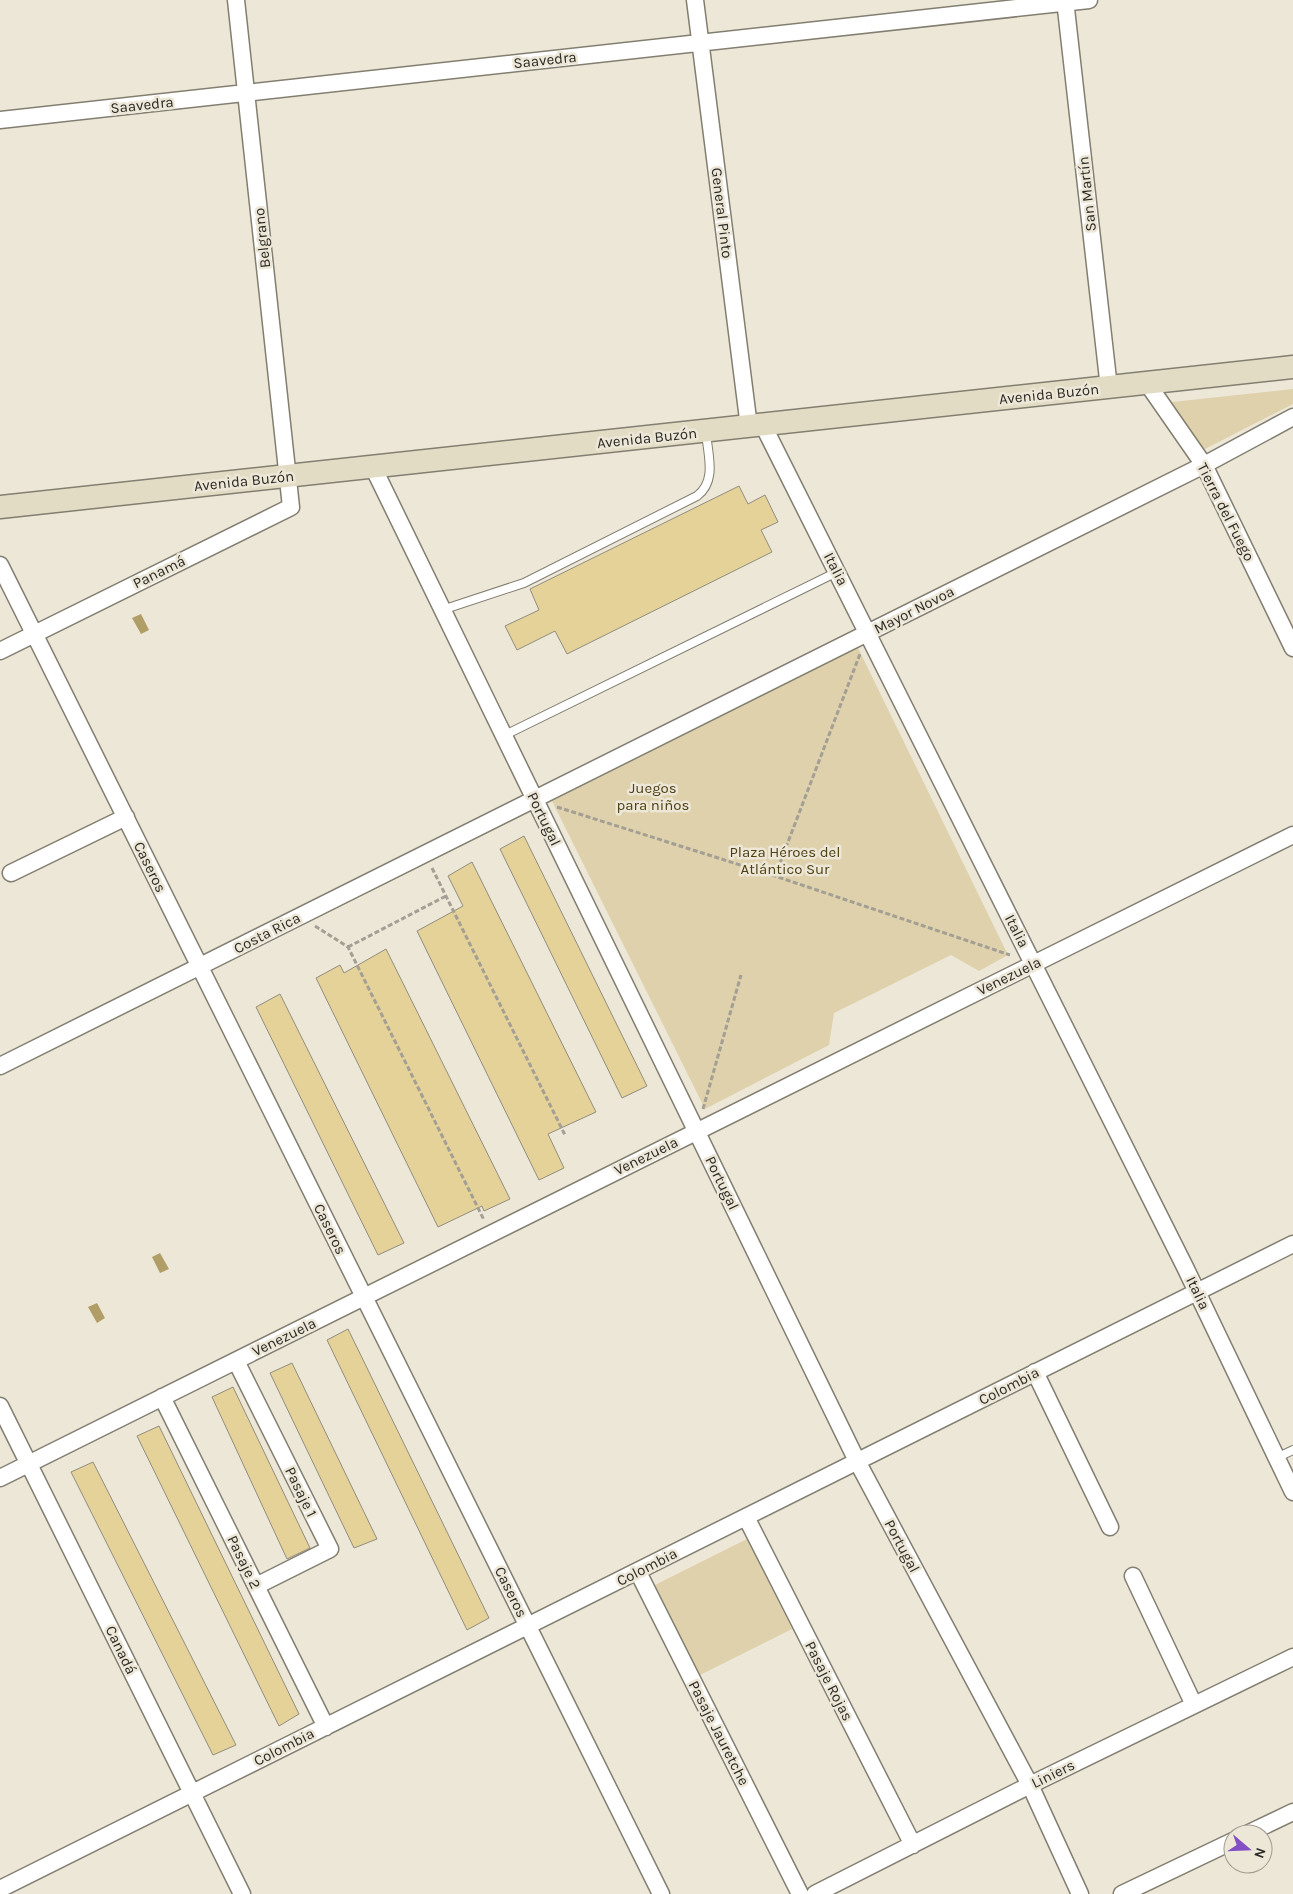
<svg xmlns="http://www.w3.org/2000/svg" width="1293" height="1894" viewBox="0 0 1293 1894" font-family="Karla,sans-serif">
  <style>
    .green { fill: #ded1ab }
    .water { fill: #b19e66 }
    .building { fill: #e5d298; stroke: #918d7f }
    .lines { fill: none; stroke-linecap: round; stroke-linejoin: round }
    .service-casing { stroke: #827e70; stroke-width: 10 }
    .minor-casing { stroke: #827e70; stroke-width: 19 }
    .secondary-casing { stroke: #827e70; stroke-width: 25 }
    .path { stroke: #a49f94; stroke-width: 3; stroke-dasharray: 5 2.5; stroke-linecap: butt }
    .service { stroke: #fff; stroke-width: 8 }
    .minor { stroke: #fff; stroke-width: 16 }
    .secondary { stroke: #e3dcc5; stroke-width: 22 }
    .labels { text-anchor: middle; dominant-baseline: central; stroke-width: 5; stroke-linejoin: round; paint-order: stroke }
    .street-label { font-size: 15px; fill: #2b2924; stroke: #ede7d8 }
    .park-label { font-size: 15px; fill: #4e4012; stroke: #ede7d8 }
  </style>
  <rect width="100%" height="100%" fill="#ede7d8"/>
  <path class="green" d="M1293,389V404L1201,451L1163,403Z
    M858,648L1008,955L979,971L951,955L834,1013L829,1045L705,1109L552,801Z
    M747,1539L792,1629L700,1675L655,1585Z"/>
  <path class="water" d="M141,614L149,630L141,634L132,618Z
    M160,1253L169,1269L160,1273L152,1257Z
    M97,1303L105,1318L97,1323L88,1307Z"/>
  <path class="building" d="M739,486L748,504L765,495L778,522L761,530L772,552L567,654L555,631L517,650L505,626L539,610L530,589Z
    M524,836L647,1086L622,1098L500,849Z
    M472,862L596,1112L548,1134L564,1168L539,1180L417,931L463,906L448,876Z
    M386,949L510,1199L484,1211L482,1206L438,1227L316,978L340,965L344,973Z
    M280,994L404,1243L378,1255L256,1007Z
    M348,1329L489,1618L467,1630L327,1340Z
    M292,1363L377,1539L354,1548L270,1373Z
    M233,1387L310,1548L287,1559L212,1397Z
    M159,1426L299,1714L279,1726L137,1436Z
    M93,1462L236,1745L213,1755L71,1472Z"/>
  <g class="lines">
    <defs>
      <path id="service" d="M442,610L524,583L697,496C717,481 708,455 706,433
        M503,736L837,572
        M1276,1458L1293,1450"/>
      <path id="minor" d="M695,0L749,427
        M1065,0L1109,388
        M0,120L1089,0
        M1147,383L1204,465L1293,648
        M763,425L1185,1267L1293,1492
        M373,467L857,1461L1030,1785L1080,1894
        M0,565L661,1894
        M0,651L291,507L236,0
        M11,873L126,817
        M0,1066L1204,465L1293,417
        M236,1361L330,1549L256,1586
        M1035,1372L1110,1527
        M162,1397L326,1727
        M0,1406L242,1894
        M0,1478L1293,835
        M746,1517L913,1845
        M638,1572L800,1894
        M1133,1576L1194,1705
        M1247,1834L1293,1812
        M0,1889L1293,1244
        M815,1894L1030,1785L1293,1657
        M1122,1894L1233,1841"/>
      <path id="secondary" d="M0,507L1293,367"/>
    </defs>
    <use href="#service" class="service-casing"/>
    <use href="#minor" class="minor-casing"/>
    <use href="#secondary" class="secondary-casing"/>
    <path class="path" d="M557,807L775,876L1010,955
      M432,868L565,1135
      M775,876L860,654
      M315,926L348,947L484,1220
      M348,947L446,896
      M703,1109L741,975"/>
    <use href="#service" class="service"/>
    <use href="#minor" class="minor"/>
    <use href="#secondary" class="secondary"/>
  </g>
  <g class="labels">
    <g class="street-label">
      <text transform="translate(545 60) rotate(-6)">Saavedra</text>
      <text transform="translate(142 105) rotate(-6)">Saavedra</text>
      <text transform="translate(1087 194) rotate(-96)">San Martín</text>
      <text transform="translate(722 213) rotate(83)">General Pinto</text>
      <text transform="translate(262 238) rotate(-96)">Belgrano</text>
      <text transform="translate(1049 394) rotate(-6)">Avenida Buzón</text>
      <text transform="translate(647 438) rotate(-6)">Avenida Buzón</text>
      <text transform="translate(244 481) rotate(-6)">Avenida Buzón</text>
      <text transform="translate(1226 512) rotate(63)">Tierra del Fuego</text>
      <text transform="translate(836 569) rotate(63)">Italia</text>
      <text transform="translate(159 572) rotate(-26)">Panamá</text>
      <text transform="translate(914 610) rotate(-27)">Mayor Novoa</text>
      <text transform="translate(544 819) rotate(64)">Portugal</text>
      <text transform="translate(150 867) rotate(64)">Caseros</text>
      <text transform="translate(1017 931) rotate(63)">Italia</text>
      <text transform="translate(267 933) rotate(-27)">Costa Rica</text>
      <text transform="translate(1009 976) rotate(-26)">Venezuela</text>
      <text transform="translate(646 1156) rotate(-26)">Venezuela</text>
      <text transform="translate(722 1183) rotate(64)">Portugal</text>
      <text transform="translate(330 1229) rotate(64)">Caseros</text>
      <text transform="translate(1198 1293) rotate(64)">Italia</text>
      <text transform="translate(284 1337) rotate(-26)">Venezuela</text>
      <text transform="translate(1009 1386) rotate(-27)">Colombia</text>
      <text transform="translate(301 1492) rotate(64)">Pasaje 1</text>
      <text transform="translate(902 1546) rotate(62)">Portugal</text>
      <text transform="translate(244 1562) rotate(64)">Pasaje 2</text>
      <text transform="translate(647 1567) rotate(-27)">Colombia</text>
      <text transform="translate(511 1592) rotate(64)">Caseros</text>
      <text transform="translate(121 1650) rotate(64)">Canadá</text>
      <text transform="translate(829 1681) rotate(63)">Pasaje Rojas</text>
      <text transform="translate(719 1733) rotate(63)">Pasaje Jauretche</text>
      <text transform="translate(284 1747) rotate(-27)">Colombia</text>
      <text transform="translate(1053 1774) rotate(-26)">Liniers</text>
    </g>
    <g class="park-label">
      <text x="653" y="788">Juegos<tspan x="653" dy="17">para niños</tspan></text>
      <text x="785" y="852">Plaza Héroes del<tspan x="785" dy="17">Atlántico Sur</tspan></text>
    </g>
  </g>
  <g transform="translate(1248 1849) rotate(109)"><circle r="24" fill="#ede7d8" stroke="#9f9b90"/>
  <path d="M0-4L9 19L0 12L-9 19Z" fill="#844ec5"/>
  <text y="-8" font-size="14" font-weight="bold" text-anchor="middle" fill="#2b2924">N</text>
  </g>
</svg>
